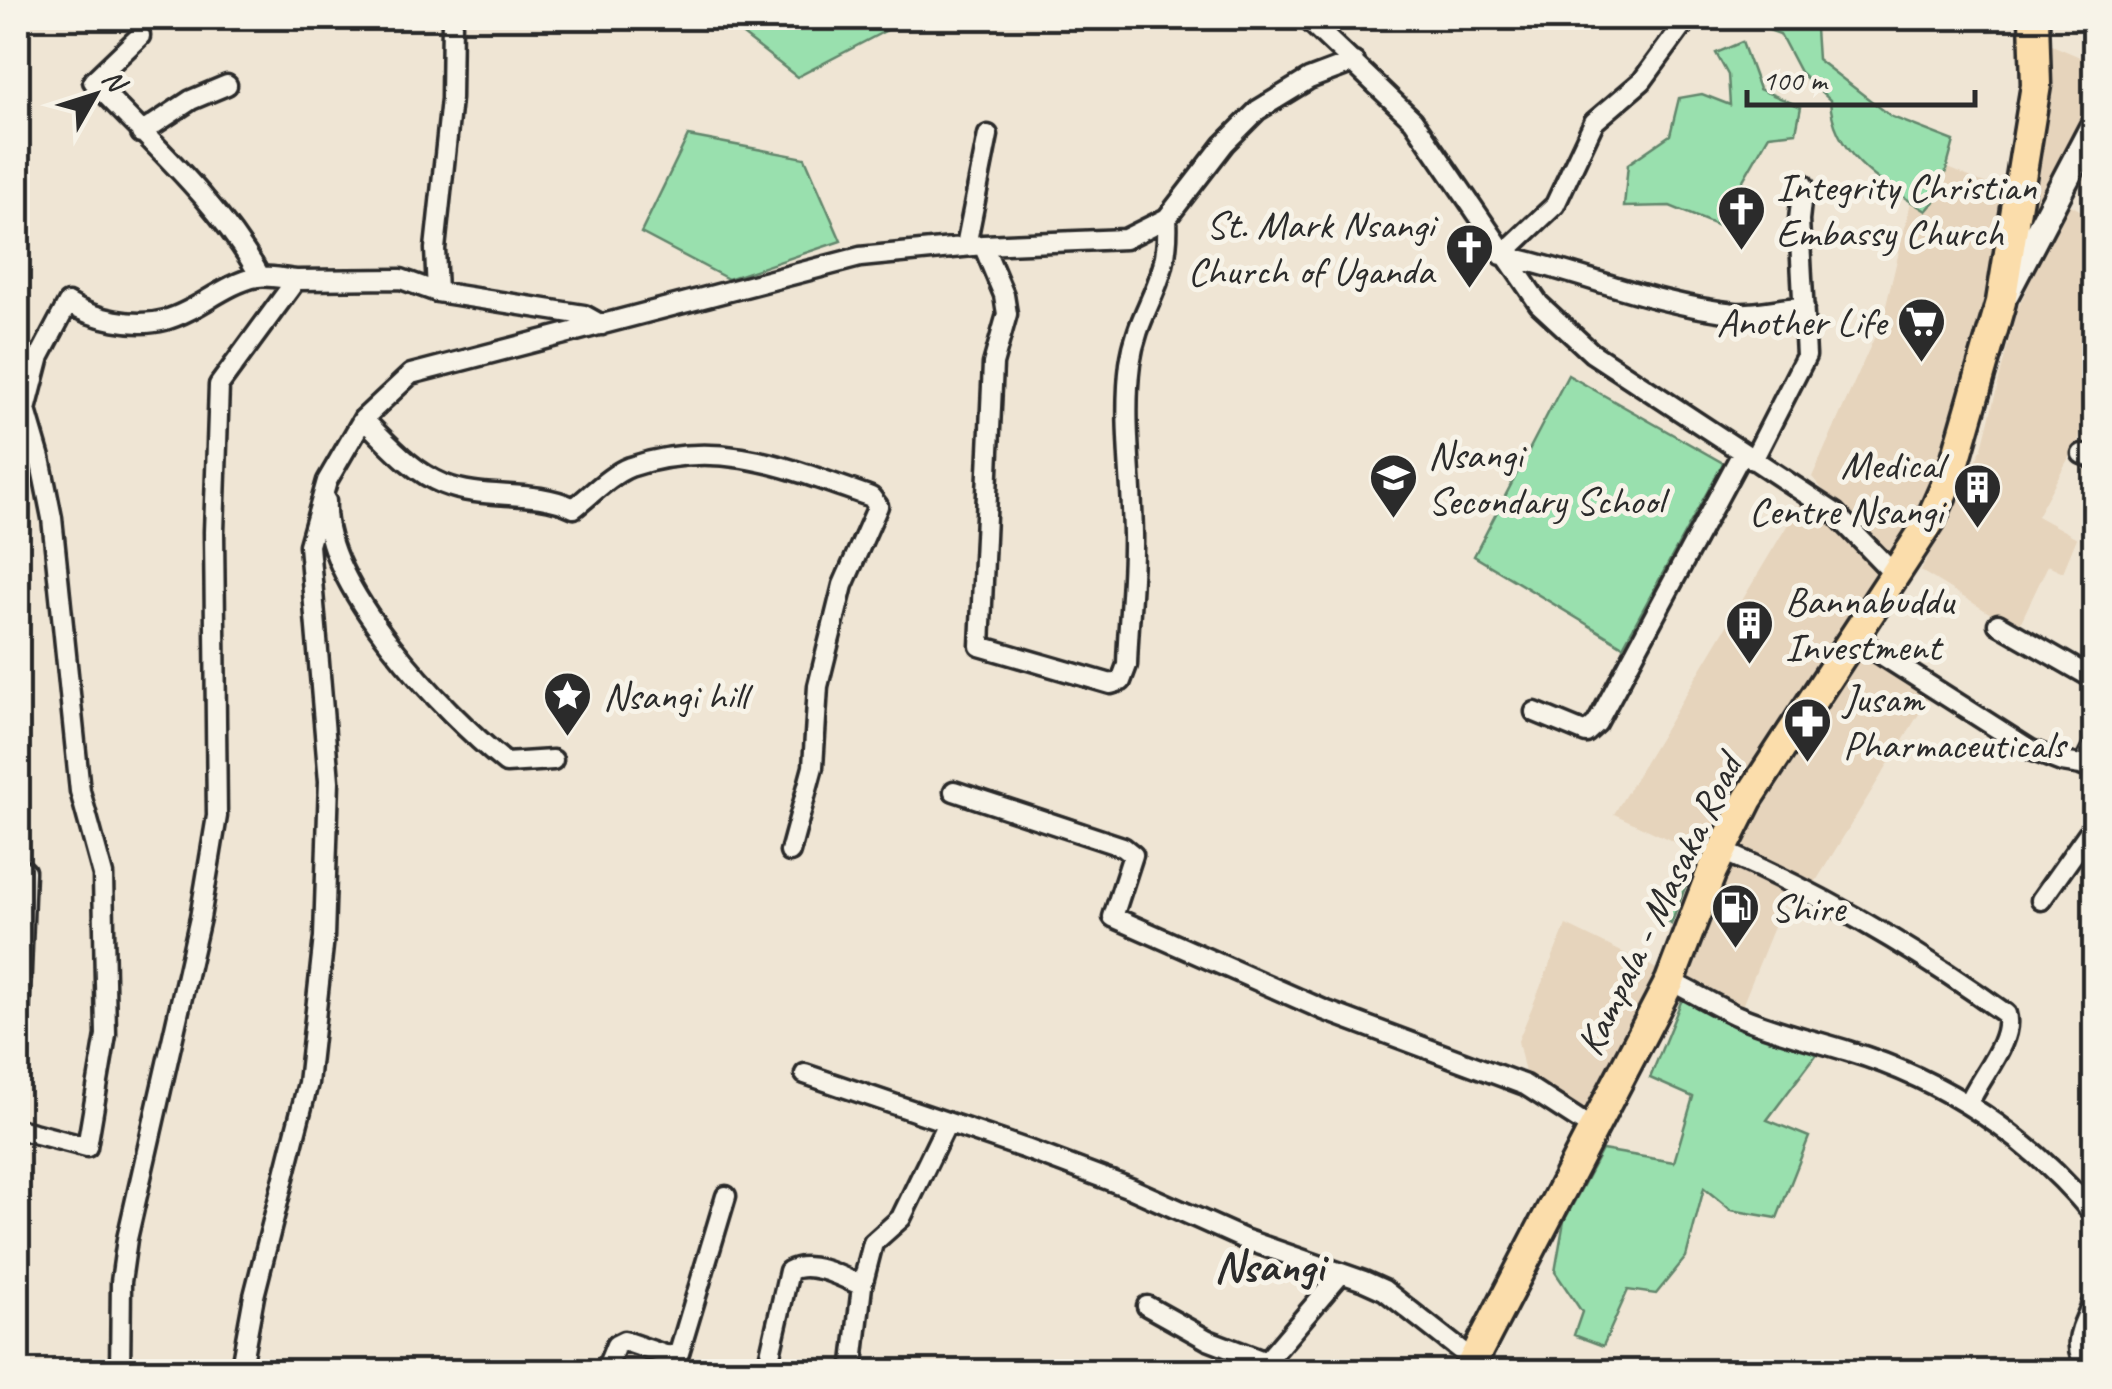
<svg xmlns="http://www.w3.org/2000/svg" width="2112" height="1389" viewBox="0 0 2112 1389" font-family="Caveat,sans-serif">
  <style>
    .built { fill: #e6d4bc }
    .green { fill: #99e0ae; stroke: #62866c; stroke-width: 2.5 }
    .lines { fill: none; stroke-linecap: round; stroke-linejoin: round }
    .minor-casing { stroke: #2b2b2b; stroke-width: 25 }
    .secondary-casing { stroke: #2b2b2b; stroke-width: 32 }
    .primary-casing { stroke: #2b2b2b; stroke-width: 35 }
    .minor { stroke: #f7f3e8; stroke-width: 18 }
    .secondary { stroke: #f7f3e8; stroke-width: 25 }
    .primary { stroke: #fbddab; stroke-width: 28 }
    .labels { text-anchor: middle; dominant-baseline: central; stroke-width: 10; stroke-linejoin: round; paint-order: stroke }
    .poi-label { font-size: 40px; fill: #2b2b2b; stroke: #f7f3e8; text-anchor: start }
    .street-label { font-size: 40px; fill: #2b2b2b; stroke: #f7f3e8 }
    .quarter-label { font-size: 45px; font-weight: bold; fill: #2b2b2b; stroke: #f7f3e8 }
  </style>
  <rect width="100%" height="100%" fill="#efe5d4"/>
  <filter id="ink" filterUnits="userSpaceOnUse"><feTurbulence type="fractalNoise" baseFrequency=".01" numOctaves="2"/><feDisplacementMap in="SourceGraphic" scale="20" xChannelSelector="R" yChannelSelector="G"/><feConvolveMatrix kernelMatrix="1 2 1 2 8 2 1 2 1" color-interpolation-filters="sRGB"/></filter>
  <g filter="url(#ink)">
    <path class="built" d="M2052,45L2094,63V118L2027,235Z
      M1947,168L2007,192L1963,421L1923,512L1888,565L1812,477L1883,318L1911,202L1929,208L1939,196Z
      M2067,203L2094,218V370L2079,439L2037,516L2077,538L2063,572L2048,565L2017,630L1921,571L1982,448L2016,312Z
      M1803,499L1866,554L1878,572L1744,774L1709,858L1614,814Z
      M1862,649L1930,696L1810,891L1791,885L1740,1011L1726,1009L1679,975L1712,897L1792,744Z
      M1566,925L1661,971L1586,1117L1525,1073L1518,1041Z"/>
    <path class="green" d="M721,18H910L797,77Z
      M1762,18H1779L1815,29L1817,59L1892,117L1954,141L1939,196L1926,211C1883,184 1833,156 1830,100L1800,72L1780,34L1760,27Z
      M1742,42L1759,89L1801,107L1796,132L1769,135L1731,201L1726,229L1670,206L1624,207L1628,164L1670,135L1679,98L1702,94L1730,105L1728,75L1716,53Z
      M688,136L805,158L841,241L728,279L641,233Z
      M1568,375L1723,463L1623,646L1474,556Z
      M1668,884L1686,885L1671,924L1656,912Z
      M1685,992L1773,1025L1816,1055L1767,1120L1809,1137L1777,1218L1731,1210L1704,1188L1686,1257L1656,1294L1628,1290L1603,1346L1574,1335L1582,1312L1555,1272L1564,1221L1602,1150L1674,1162L1693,1097L1650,1078Z"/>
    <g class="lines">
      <defs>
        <path id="minor" d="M1306,18L1413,120L1539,304L1592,353L1835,513L1894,574
          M140,36L93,81C152,144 217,200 260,276
          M141,133L191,100L227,85
          M983,245L1004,295L1007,314L993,364L980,646L1111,684L1121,681L1127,665C1128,622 1134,578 1133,534C1132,479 1123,419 1130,364C1138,305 1171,286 1167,218
          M966,246L988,135
          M1502,255C1581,272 1654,305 1735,313C1758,315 1781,307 1804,307
          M1502,255L1555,205L1594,122L1642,81L1688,18
          M437,292L435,249L451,99L452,18
          M363,419C387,442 411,471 443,484C485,501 532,488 574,508C590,496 611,474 630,467C720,437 788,468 871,497L878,506L843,585L818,686L813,767L790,852
          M18,453L40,458L26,410L40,356L68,303C93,319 135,328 165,320C198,311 223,284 257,277C269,275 284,279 296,280
          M2082,454L2094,459
          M1753,460L1806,356L1799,220L1803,184
          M326,501C321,586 444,713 506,763L553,760
          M1998,624L2094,679
          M1855,638L2031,750L2062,762L2094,767
          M1535,712L1586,733L1597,723L1742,453
          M2083,766L2094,744
          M954,791L1123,847L1133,855L1113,917L1324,1010L1525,1085L1593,1129
          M1723,851C1825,896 1916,949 2006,1014C2014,1040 1979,1078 1969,1103
          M2041,900L2094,825
          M1670,981C1693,992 1715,1006 1738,1016C1774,1031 1812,1040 1848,1051C1945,1080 2030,1137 2094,1215
          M18,1045L25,871
          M805,1074L1026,1149L1130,1188L1244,1239L1364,1281L1384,1290L1473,1360
          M18,1129L87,1147L106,1035L103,875L80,791L52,518L40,458
          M1147,1306L1208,1340L1266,1362L1340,1275
          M120,1372L121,1282L127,1239L200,918L217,816L214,532L219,385L296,280L401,279L437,292L584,315L602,325
          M240,1372L254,1296L308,1083L324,937L329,781L309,545L327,481L363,419L411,374L860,257L983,245L1125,239L1167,218L1224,144L1258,110L1309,79L1354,62
          M605,1372L616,1345L624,1341L668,1356L679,1353L726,1196
          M766,1372L789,1271C810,1259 842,1277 862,1286
          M852,1372L862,1286L873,1243L901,1218L947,1123
          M2090,1372C2068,1344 2083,1328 2094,1299"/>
        <path id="secondary" d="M2006,293L2094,125"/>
        <path id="primary" d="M1467,1372L1670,981L1712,871L1748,799L1930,521L1953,469L2001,302L2036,85L2034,18"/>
      </defs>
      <use href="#minor" class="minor-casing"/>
      <use href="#secondary" class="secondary-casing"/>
      <use href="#primary" class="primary-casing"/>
      <use href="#minor" class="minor"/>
      <use href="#secondary" class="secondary"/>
      <use href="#primary" class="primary"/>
    </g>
  </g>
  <defs>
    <symbol id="church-pin" viewBox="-11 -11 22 30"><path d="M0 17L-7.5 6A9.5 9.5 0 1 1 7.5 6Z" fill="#2b2b2b" stroke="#f7f3e8"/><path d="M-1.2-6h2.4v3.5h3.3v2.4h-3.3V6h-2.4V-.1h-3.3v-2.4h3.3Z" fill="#fff"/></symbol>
    <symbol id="supermarket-pin" viewBox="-11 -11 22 30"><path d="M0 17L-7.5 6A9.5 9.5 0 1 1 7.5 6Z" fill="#2b2b2b" stroke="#f7f3e8"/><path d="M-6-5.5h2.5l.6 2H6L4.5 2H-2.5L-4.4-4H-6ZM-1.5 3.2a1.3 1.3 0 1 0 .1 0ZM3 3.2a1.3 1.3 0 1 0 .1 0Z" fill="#fff"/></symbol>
    <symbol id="school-pin" viewBox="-11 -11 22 30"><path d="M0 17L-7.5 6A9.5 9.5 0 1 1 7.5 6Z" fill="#2b2b2b" stroke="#f7f3e8"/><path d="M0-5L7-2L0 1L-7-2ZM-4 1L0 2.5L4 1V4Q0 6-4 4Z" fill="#fff"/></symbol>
    <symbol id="building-pin" viewBox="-11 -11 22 30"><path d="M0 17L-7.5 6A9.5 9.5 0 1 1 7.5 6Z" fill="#2b2b2b" stroke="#f7f3e8"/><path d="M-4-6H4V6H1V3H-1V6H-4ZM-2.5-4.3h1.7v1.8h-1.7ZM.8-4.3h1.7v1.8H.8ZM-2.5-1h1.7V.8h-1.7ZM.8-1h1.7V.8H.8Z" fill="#fff"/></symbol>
    <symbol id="sight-pin" viewBox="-11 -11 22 30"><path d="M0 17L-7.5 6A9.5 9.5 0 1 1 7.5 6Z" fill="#2b2b2b" stroke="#f7f3e8"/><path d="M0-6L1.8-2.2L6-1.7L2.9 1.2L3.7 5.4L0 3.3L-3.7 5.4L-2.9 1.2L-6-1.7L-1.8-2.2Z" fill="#fff"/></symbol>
    <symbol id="pharmacy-pin" viewBox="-11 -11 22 30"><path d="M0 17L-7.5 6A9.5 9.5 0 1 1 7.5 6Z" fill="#2b2b2b" stroke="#f7f3e8"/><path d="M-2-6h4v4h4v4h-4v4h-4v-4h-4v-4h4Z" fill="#fff"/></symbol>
    <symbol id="fuel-pin" viewBox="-11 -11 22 30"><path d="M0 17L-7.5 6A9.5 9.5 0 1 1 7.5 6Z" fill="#2b2b2b" stroke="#f7f3e8"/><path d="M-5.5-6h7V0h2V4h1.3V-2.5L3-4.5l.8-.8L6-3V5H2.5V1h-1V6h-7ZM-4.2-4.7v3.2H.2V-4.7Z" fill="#fff"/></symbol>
  </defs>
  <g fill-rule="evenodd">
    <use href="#church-pin" x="1714" y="182" width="55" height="75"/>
    <use href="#church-pin" x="1442" y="220" width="55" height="75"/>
    <use href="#supermarket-pin" x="1894" y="294" width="55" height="75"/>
    <use href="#school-pin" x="1366" y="450" width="55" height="75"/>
    <use href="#building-pin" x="1950" y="460" width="55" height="75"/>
    <use href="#building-pin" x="1722" y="596" width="55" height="75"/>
    <use href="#sight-pin" x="540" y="668" width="55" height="75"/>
    <use href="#pharmacy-pin" x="1780" y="694" width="55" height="75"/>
    <use href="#fuel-pin" x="1708" y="880" width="55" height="75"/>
  </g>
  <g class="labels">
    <g class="poi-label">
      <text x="1776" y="187">Integrity Christian<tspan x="1776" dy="46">Embassy Church</tspan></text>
      <text x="1434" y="225" text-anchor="end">St. Mark Nsangi<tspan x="1434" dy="46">Church of Uganda</tspan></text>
      <text x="1886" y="322" text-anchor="end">Another Life</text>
      <text x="1428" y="455">Nsangi<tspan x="1428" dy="46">Secondary School</tspan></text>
      <text x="1943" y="465" text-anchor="end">Medical<tspan x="1943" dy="46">Centre Nsangi</tspan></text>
      <text x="1785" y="601">Bannabuddu<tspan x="1785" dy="46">Investment</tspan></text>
      <text x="603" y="696">Nsangi hill</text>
      <text x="1843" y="699">Jusam<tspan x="1843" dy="46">Pharmaceuticals</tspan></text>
      <text x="1771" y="908">Shire</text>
    </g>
    <g class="street-label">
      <text transform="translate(1659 905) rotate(-64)">Kampala - Masaka Road</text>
    </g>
    <g class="quarter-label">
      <text x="1269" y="1266">Nsangi</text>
    </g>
  </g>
  <rect width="2112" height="1389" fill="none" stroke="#f7f3e8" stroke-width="60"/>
  <rect x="30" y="30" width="2052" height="1329" fill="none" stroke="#2b2b2b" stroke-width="4" filter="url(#ink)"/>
  <g transform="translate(95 95) rotate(51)" stroke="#f7f3e8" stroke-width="8" paint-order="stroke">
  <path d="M0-8L18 38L0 25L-18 38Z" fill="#2b2b2b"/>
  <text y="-15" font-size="28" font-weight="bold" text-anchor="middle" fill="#2b2b2b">N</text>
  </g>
  <path d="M1747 90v15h228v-15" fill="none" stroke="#2b2b2b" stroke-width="5"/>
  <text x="1762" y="90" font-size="30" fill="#2b2b2b" stroke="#f7f3e8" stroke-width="8" paint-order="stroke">100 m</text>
</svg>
